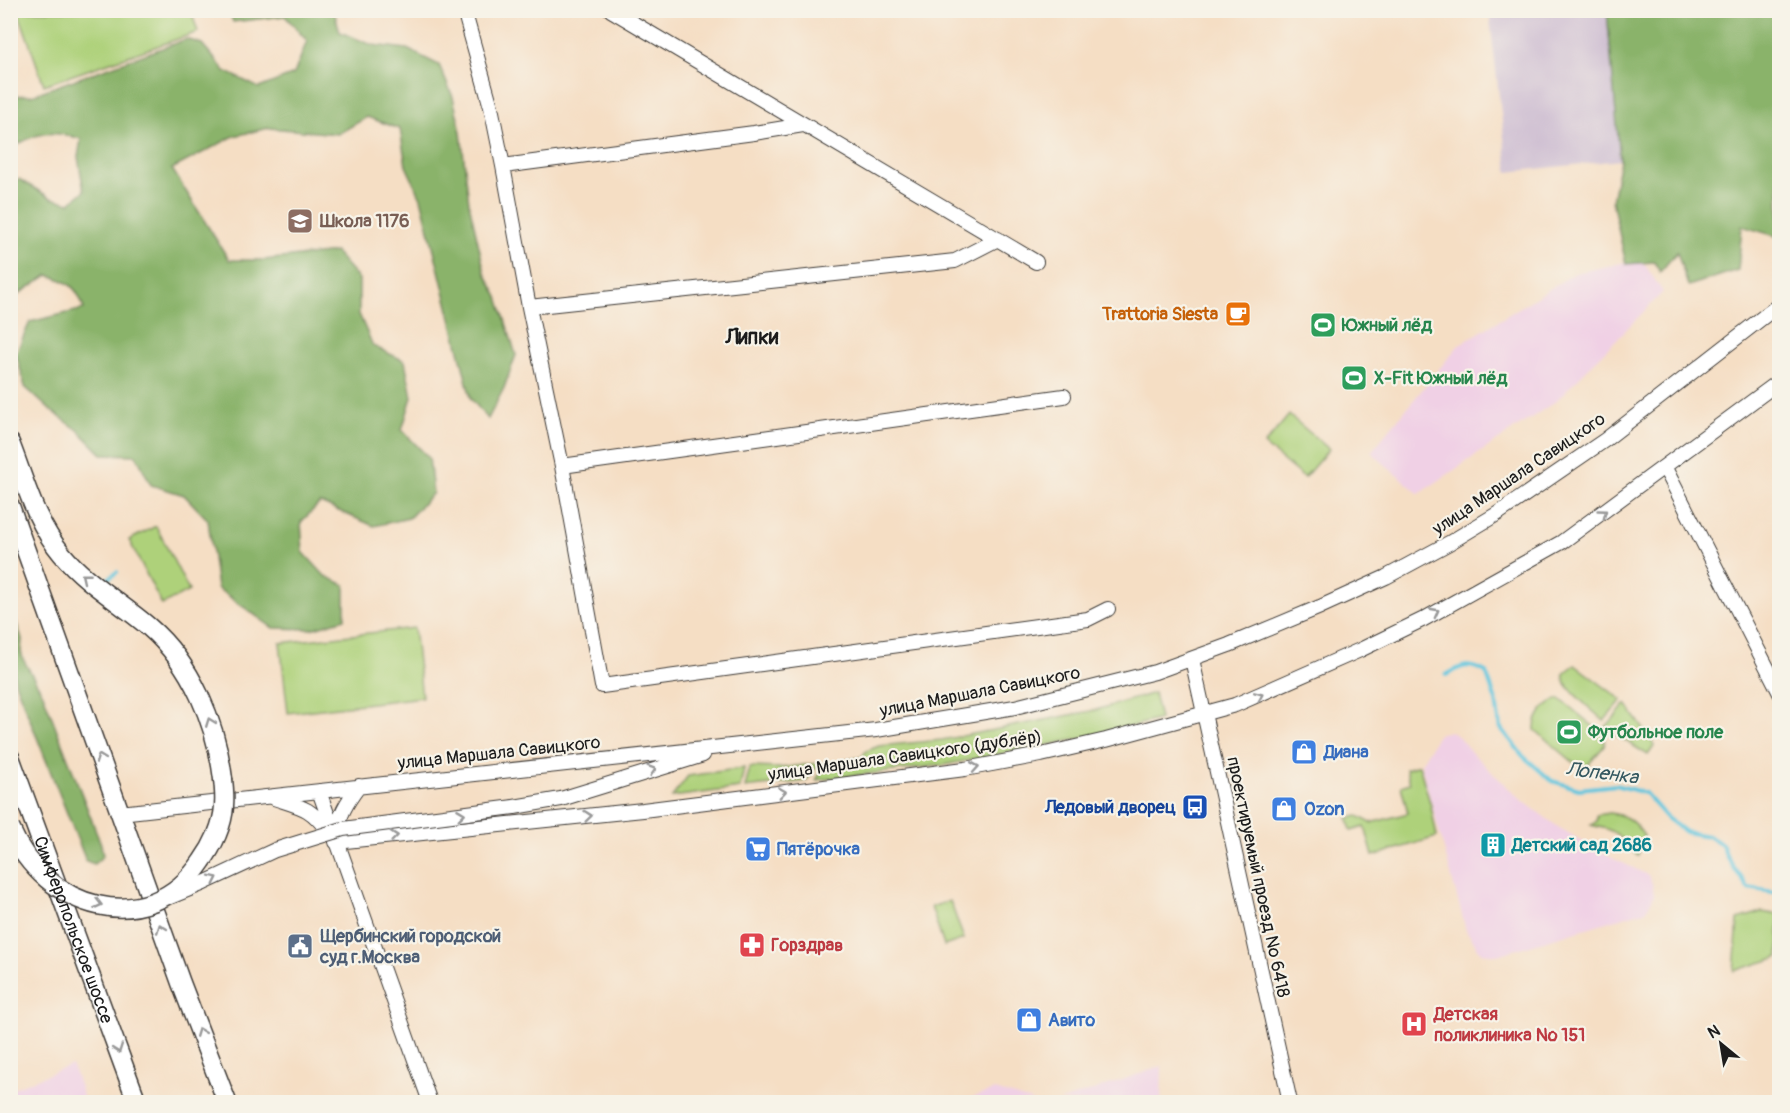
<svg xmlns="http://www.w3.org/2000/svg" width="1790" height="1113" viewBox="0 0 1790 1113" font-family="Pangolin,sans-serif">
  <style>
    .built { fill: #f0d0e5 }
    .industrial { fill: #cebed2 }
    .green { fill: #aed17a; stroke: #65764b; stroke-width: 1.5 }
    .forest { fill: #8ab36a; stroke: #536843; stroke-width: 1.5 }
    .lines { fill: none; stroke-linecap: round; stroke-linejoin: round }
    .stream { stroke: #61c6de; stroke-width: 4 }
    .minor-casing { stroke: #3d3935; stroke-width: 16 }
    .major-casing { stroke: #3d3935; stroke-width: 21 }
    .minor { stroke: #fff; stroke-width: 14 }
    .major { stroke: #fff; stroke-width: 18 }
    .minor-bridge-casing { stroke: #3d3935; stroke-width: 16; stroke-linecap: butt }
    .major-bridge-casing { stroke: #3d3935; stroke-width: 21; stroke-linecap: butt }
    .minor-bridge { stroke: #fff; stroke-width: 14 }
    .major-bridge { stroke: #fff; stroke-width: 18 }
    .oneway { stroke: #999 }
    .labels { text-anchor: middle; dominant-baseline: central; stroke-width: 4.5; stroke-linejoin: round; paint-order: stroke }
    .education-label { font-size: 18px; font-weight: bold; fill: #785e54; stroke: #f7f3e8; text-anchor: start }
    .food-label { font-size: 18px; font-weight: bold; fill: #c56008; stroke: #f7f3e8; text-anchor: end }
    .leisure-label { font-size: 18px; font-weight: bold; fill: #27864d; stroke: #f7f3e8; text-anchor: start }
    .street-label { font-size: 18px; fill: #1c1c1c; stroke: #f7f3e8 }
    .shop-label { font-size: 18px; font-weight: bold; fill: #366cbe; stroke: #f7f3e8; text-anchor: start }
    .transit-label { font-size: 18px; font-weight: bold; fill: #164399; stroke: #f7f3e8; text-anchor: end }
    .culture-label { font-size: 18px; font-weight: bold; fill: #0d838f; stroke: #f7f3e8; text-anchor: start }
    .service-label { font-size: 18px; font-weight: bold; fill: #4e5e75; stroke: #f7f3e8; text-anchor: start }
    .health-label { font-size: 18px; font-weight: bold; fill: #be3a42; stroke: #f7f3e8; text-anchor: start }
    .water-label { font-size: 20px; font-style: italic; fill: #345860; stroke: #f7f3e8 }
    .quarter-label { font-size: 21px; font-weight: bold; fill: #1c1c1c; stroke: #f7f3e8 }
  </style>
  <rect width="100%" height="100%" fill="#f7f3e8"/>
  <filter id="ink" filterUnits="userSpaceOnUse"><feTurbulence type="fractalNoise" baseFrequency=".0167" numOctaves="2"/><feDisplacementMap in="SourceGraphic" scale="12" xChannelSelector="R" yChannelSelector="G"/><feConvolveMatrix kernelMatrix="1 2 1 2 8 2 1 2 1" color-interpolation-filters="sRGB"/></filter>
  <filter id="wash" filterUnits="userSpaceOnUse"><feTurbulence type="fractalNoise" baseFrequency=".008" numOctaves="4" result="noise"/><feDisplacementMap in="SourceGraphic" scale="24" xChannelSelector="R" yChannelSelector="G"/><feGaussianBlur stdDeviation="1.35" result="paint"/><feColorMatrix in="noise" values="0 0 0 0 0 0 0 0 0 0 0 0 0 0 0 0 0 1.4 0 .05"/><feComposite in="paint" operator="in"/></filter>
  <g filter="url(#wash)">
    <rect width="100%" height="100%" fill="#f5dec4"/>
    <path class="built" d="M1641,259L1663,292L1556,401L1419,494L1371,452L1458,346L1575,273Z
      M1450,731L1459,737L1471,752L1519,798L1558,827L1604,854L1648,875L1652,883L1654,895L1647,910L1497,955L1481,953L1466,930L1421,764L1438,734Z
      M72,1065L85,1102H11V1089Z
      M1162,1066L1161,1102H1059Z
      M995,1090L1034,1102H959Z"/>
    <path class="industrial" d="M1489,11H1607L1620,160L1508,172Z"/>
    <path class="green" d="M18,11H191L198,32L44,85Z
      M1289,415L1329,449L1304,478L1264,445Z
      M156,526L189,591L162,605L129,540Z
      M414,628L422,697L288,713L280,643Z
      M1575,665L1622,700L1604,721C1596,713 1559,685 1564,674C1566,671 1572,667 1575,665Z
      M1154,693L1160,719L1099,735L944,765L816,780L826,764L862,757L866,751L879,746L942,740L1024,724L1096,710Z
      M1560,699L1604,735L1605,745L1587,766H1578L1535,730C1534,716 1547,701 1560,699Z
      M1626,704L1655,745L1648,755L1605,728Z
      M820,763L806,781L745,788L750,767L780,768Z
      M1419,765L1431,806L1437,837L1373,856L1365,827L1351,831L1348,818L1358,816L1371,823L1408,813L1401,786L1410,783L1406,769Z
      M744,768L740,788L672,797L688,776Z
      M1609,813C1627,815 1634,821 1644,836L1638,855C1630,851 1627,843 1620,837C1612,829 1601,828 1591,825L1597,821V815Z
      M950,901L964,939L944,946L931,907Z
      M1762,912L1779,915V957L1734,971L1738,919Z"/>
    <path class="forest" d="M229,11H334L340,32L372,45L407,49L439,65L453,97L461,132L469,203L485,273L498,297L516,355L504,388L488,419L471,399L421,198L406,166L400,129L367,117L338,134L269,128L234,136L172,169L229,260H264L335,252L359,279V314L373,346L405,361L412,397L402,430L429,458L433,493L409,518L374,526L320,503L301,522L303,552L325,576L345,585V619L311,629L273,628L217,588L208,520L184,495L151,485L136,455L102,454L78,430L50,410L25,387L16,353L30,322L84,309C77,287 70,282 48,275L11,299V182L19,179L51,198L70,203L84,191L78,157L81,139C51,130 37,131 11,149L12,96L32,95L187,39L202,44L225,71L259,88L294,74L307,41L285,16L233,22Z
      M1607,11H1779V237L1742,226L1738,270L1688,286L1677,252L1660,272L1654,262L1626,264L1612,201L1620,160Z
      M11,607L22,639L21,652L23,659L43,694L101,844L103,856L94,864L86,861L15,682L11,656Z"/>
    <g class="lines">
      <path class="stream" d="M104,582L117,572
        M1446,675C1462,666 1468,662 1486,672L1496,701L1500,727L1523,756L1552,781L1579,789L1616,785L1645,793L1667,818L1685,832L1708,836L1722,844L1726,856L1748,888L1780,893"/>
    </g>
  </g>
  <g filter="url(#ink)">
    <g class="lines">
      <defs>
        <path id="minor" d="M464,10L491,107L503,166L529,307L562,466L602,686L1088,619L1108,609
          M611,10L1036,262
          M503,166L754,133L803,125
          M529,307L955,261L998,239
          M562,466L1064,396
          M1665,468L1780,693
          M1192,659L1290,1102
          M319,791L430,1102
          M274,798C301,807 310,807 327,830
          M514,807L561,799L703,755
          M120,813L876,730L1015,707L1155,672L1229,645L1320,607L1386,577L1449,543L1497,514L1605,440L1780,304
          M336,837C338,816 347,802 359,786
          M336,842L643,810L965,769L1041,755L1106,740L1235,705L1360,650L1424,619L1562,542L1780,381"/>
        <g id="major">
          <path d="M10,443C25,481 35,522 62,554C86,583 120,602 149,627C192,664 216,723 223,779"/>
          <path d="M10,506L181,983L227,1102"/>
          <path id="s1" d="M10,757L137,1102"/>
        </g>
      </defs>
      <use href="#minor" class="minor-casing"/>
      <use href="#major" class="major-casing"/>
      <use href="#minor" class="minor"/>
      <use href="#major" class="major"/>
      <defs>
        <path id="minor-bridge" d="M170,897L204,883L275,850L343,829L514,807"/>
        <path id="major-bridge" d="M10,828C44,909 148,942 202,861C213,846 223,825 224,806C225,797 224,788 223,779"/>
      </defs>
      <use href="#minor-bridge" class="minor-bridge-casing"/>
      <use href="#major-bridge" class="major-bridge-casing"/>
      <use href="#minor-bridge" class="minor-bridge"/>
      <use href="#major-bridge" class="major-bridge"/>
    </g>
    <defs><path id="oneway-chevron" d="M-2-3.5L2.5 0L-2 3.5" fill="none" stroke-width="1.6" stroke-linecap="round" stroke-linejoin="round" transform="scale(1.5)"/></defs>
    <g class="oneway">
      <use href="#oneway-chevron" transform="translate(1603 513) rotate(-36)"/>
      <use href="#oneway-chevron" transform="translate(85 577) rotate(-141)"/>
      <use href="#oneway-chevron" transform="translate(1435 612) rotate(-28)"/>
      <use href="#oneway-chevron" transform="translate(1259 696) rotate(-23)"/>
      <use href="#oneway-chevron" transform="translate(210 722) rotate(-111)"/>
      <use href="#oneway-chevron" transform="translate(100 758) rotate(-110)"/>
      <use href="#oneway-chevron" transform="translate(975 767) rotate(-10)"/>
      <use href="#oneway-chevron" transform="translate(652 770) rotate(-17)"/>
      <use href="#oneway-chevron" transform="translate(782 792) rotate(-8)"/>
      <use href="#oneway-chevron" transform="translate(461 814) rotate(-7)"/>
      <use href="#oneway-chevron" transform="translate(588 816) rotate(-6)"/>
      <use href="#oneway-chevron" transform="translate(394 836) rotate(-6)"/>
      <use href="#oneway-chevron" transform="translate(214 879) rotate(-26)"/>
      <use href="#oneway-chevron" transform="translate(98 904) rotate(14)"/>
      <use href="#oneway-chevron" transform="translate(161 928) rotate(-110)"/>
      <use href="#oneway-chevron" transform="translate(200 1032) rotate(-111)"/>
      <use href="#oneway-chevron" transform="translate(118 1049) rotate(70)"/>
    </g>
  </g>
  <defs>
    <symbol id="school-square" viewBox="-11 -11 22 22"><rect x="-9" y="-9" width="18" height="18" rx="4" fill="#8d6e63" stroke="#f7f3e8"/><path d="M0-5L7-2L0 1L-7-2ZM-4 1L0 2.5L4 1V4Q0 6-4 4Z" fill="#fff"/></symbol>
    <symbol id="cafe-square" viewBox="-11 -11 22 22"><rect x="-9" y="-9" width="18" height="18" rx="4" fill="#e8710a" stroke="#f7f3e8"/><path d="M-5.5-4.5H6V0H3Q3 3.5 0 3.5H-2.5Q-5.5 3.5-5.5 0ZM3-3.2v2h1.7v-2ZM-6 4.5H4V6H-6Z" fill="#fff"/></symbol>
    <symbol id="stadium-square" viewBox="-11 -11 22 22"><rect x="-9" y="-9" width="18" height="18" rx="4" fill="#2e9e5b" stroke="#f7f3e8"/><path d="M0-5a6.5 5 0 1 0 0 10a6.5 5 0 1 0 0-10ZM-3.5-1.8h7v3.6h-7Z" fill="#fff"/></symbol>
    <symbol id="shop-square" viewBox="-11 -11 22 22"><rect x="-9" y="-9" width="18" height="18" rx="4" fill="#3f7fe0" stroke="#f7f3e8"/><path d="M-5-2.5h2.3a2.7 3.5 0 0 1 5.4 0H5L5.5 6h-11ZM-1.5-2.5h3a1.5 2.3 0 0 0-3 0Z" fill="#fff"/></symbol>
    <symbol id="bus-square" viewBox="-11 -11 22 22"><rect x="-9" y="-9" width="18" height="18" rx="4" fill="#1a4fb4" stroke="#f7f3e8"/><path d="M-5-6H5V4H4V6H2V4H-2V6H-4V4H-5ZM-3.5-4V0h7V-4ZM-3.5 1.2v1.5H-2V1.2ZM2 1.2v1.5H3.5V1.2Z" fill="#fff"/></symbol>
    <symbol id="building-square" viewBox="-11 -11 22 22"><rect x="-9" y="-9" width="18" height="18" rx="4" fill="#0f9aa8" stroke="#f7f3e8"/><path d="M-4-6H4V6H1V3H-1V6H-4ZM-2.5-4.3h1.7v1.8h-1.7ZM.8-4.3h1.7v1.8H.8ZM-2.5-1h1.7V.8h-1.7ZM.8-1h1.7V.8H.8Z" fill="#fff"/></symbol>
    <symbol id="supermarket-square" viewBox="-11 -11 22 22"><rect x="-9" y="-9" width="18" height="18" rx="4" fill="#3f7fe0" stroke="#f7f3e8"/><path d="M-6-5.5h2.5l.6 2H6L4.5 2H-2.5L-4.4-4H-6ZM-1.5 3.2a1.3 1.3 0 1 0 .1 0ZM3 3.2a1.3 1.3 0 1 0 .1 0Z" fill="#fff"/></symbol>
    <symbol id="pharmacy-square" viewBox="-11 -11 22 22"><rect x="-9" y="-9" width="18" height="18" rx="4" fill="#e0444e" stroke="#f7f3e8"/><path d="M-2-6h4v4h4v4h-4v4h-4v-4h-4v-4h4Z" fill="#fff"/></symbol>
    <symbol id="civic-square" viewBox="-11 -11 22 22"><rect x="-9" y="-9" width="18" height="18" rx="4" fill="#5c6f8a" stroke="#f7f3e8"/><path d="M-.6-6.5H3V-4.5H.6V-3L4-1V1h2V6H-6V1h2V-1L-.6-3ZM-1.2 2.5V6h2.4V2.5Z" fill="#fff"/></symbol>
    <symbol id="hospital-square" viewBox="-11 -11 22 22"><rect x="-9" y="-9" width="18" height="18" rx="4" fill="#e0444e" stroke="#f7f3e8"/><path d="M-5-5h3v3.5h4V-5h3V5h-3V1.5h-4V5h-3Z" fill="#fff"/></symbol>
  </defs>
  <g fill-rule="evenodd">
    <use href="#school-square" x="285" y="206" width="30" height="30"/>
    <use href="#cafe-square" x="1223" y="299" width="30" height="30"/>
    <use href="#stadium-square" x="1308" y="310" width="30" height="30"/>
    <use href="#stadium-square" x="1339" y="363" width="30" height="30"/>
    <use href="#stadium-square" x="1554" y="717" width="30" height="30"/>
    <use href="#shop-square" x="1289" y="737" width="30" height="30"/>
    <use href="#bus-square" x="1180" y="792" width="30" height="30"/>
    <use href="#shop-square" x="1269" y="794" width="30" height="30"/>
    <use href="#building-square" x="1478" y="830" width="30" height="30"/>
    <use href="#supermarket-square" x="743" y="834" width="30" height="30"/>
    <use href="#pharmacy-square" x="737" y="930" width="30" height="30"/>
    <use href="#civic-square" x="285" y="931" width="30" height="30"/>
    <use href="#shop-square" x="1014" y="1005" width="30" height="30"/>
    <use href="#hospital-square" x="1399" y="1009" width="30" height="30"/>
  </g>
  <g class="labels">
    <g class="education-label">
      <text x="320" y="221">Школа 1176</text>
    </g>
    <g class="food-label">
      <text x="1218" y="314">Trattoria Siesta</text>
    </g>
    <g class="leisure-label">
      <text x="1342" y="325">Южный лёд</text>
      <text x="1374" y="378">X-Fit Южный лёд</text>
      <text x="1588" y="732">Футбольное поле</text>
    </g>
    <g class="street-label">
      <text transform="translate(1519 474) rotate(-34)">улица Маршала Савицкого</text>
      <text transform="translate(980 692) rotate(-11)">улица Маршала Савицкого</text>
      <text transform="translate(499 753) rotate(-6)">улица Маршала Савицкого</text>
      <text transform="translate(905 756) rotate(-8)">улица Маршала Савицкого (дублёр)</text>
      <text transform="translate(1258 877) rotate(78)">проектируемый проезд № 6418</text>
      <text stroke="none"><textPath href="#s1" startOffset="184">Симферопольское шоссе</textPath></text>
    </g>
    <g class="shop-label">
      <text x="1324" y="752">Диана</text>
      <text x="1304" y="809">Ozon</text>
      <text x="777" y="849">Пятёрочка</text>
      <text x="1048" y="1020">Авито</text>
    </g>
    <g class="transit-label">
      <text x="1176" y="807">Ледовый дворец</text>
    </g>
    <g class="culture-label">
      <text x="1512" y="845">Детский сад 2686</text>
    </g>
    <g class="service-label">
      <text x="320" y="936">Щербинский городской<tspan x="320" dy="21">суд г.Москва</tspan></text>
    </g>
    <g class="health-label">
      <text x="771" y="945">Горздрав</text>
      <text x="1434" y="1014">Детская<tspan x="1434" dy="21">поликлиника № 151</tspan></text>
    </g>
    <g class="water-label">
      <text transform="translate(1602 773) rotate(7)">Лопенка</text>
    </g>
    <g class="quarter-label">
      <text x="752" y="337">Липки</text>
    </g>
  </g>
  <rect width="1790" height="1113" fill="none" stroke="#f7f3e8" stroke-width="36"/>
  <g transform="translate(1721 1044) rotate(330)" stroke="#f7f3e8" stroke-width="4.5" paint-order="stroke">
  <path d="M0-4.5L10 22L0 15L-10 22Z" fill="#1c1c1c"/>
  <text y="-9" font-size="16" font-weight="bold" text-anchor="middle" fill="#1c1c1c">N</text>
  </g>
</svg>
